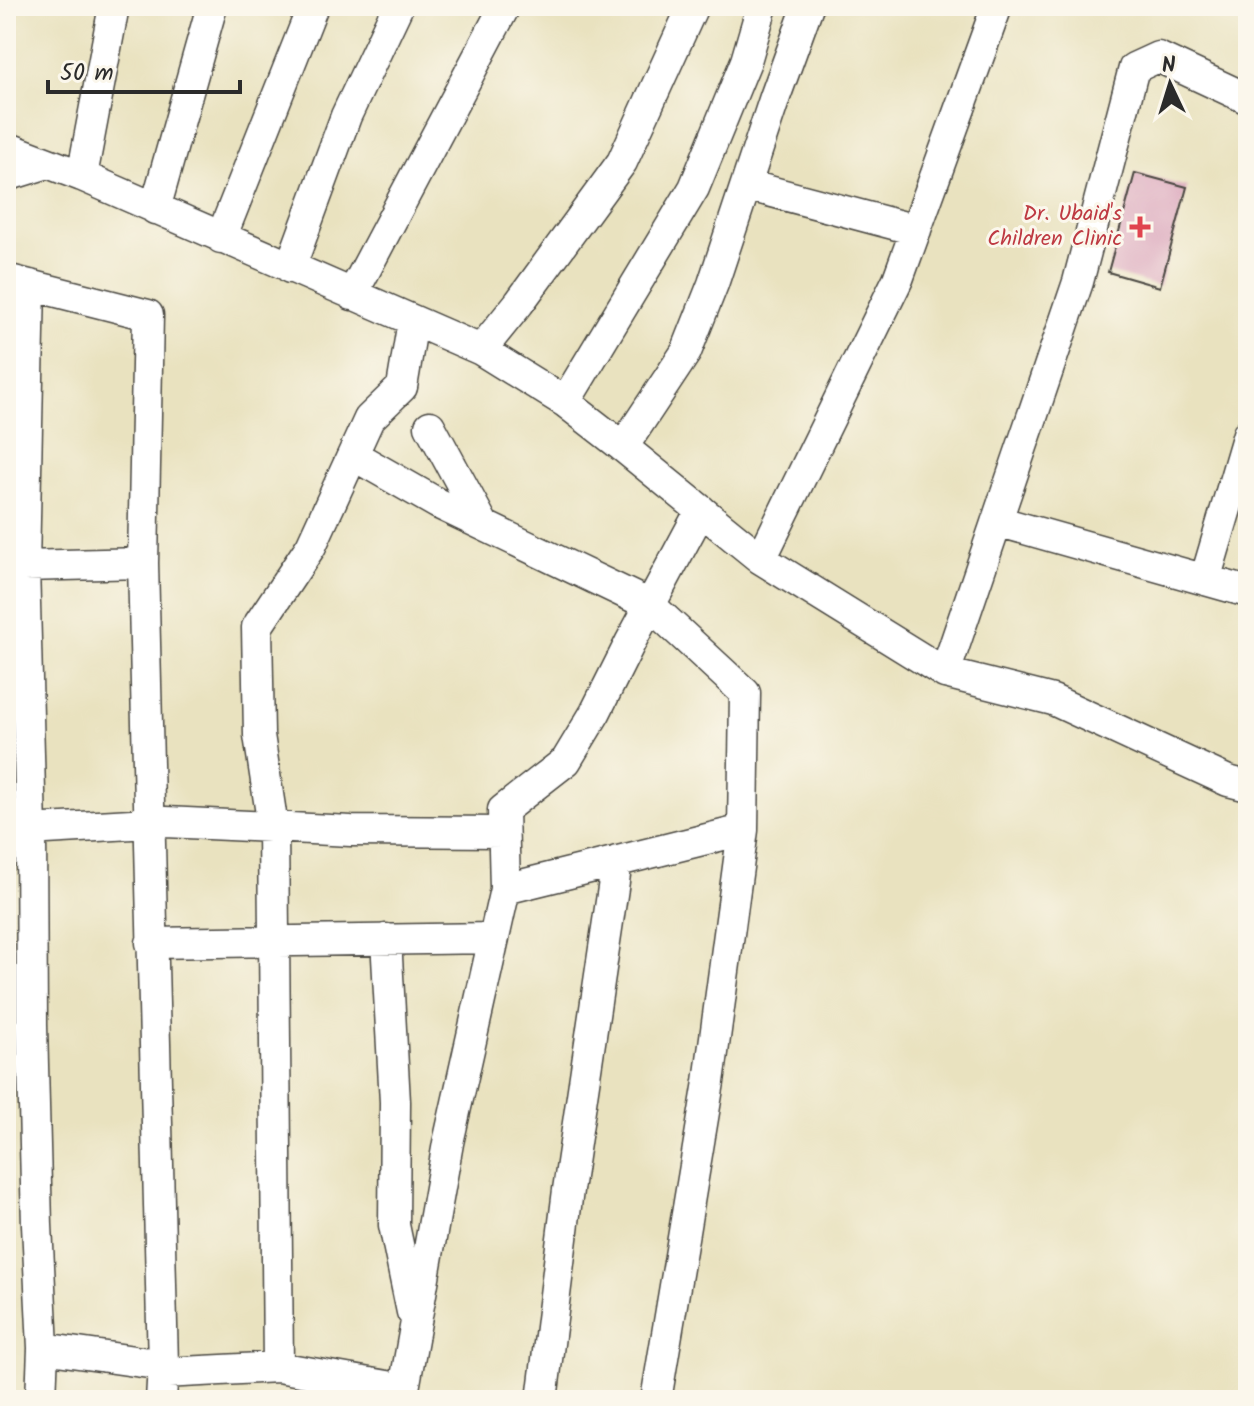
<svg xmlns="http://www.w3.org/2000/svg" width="1254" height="1406" viewBox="0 0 1254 1406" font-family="Kalam,sans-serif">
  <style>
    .building { fill: #d598b4 }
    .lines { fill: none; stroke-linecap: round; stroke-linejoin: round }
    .minor-casing { stroke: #484641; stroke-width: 33 }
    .minor { stroke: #fff; stroke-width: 30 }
    .health-dot { fill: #e0444e; stroke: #fbf7ec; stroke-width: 3 }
    .labels { text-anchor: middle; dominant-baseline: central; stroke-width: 6; stroke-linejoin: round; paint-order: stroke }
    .health-label { font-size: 22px; fill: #be3a42; stroke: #fbf7ec; text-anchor: end }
  </style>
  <rect width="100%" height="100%" fill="#fbf7ec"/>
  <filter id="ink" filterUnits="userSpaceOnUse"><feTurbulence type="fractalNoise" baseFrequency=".0125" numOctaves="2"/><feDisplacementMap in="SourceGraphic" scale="16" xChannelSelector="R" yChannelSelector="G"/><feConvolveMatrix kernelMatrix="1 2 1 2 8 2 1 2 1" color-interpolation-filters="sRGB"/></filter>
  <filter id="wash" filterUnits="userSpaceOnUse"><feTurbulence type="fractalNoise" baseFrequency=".006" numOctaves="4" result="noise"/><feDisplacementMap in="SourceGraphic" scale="32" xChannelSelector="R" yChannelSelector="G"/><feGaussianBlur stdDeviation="1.8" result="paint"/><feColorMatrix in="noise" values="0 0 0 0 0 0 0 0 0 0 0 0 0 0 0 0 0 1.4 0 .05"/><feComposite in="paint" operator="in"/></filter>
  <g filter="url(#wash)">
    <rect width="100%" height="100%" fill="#e9e2bf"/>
    <g id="blocks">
      <path class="building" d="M1135,173L1187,187L1160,287L1108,272Z"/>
    </g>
  </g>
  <g filter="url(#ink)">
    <use href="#blocks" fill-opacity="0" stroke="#484641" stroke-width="2"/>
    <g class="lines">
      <defs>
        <path id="minor" d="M6,147L82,176L481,350L565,402L623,447L761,559L945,673L1053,700L1228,781L1248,786
          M6,176L48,163
          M82,176L114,6
          M746,185L916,230
          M155,209L212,6
          M221,238L313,6
          M290,268L346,116L398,6
          M6,279L148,315L143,563L163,1365L161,1400
          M30,285L24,566L31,830L32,1025L37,1225L43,1348L41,1400
          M352,295L505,6
          M481,350L519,303L622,162L693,6
          M565,402L694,188L746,61L762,6
          M430,426L483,524
          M623,447L686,352L713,284L775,97L808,6
          M353,455L437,503L650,605L745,693L743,830
          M997,521L1248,592
          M761,559L898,279L997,6
          M24,566L143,563
          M1205,580L1248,434
          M945,673L1078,282L1134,68L1158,57L1248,99
          M6,833L46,829L166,822L351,831L503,832
          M505,889L743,830L709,1082L656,1400
          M386,939L395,1102L394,1225L412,1312
          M151,943L494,938
          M43,1348L163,1365
          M278,1367L273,827L259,735L257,627L311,546L369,419L402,387L413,321
          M163,1373L278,1367L404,1389
          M402,1400L448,1143L505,889L503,810L566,761L595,713L631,641L701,510
          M542,1400L568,1190L617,861"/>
      </defs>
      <use href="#minor" class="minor-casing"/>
      <use href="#minor" class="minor"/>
    </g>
  </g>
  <path class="health-dot" d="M1136 215h8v8h8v8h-8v8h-8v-8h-8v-8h8z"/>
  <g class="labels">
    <g class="health-label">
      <text x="1122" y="214">Dr. Ubaid's<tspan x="1122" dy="25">Children Clinic</tspan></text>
    </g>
  </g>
  <rect width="1254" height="1406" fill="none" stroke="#fbf7ec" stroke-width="32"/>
  <g transform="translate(1170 84) rotate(356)" stroke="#fbf7ec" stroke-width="6" paint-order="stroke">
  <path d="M0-6L14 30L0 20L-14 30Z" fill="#2b2b2b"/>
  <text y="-12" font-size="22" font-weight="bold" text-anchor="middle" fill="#2b2b2b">N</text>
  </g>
  <path d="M48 80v12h192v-12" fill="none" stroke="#2b2b2b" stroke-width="4"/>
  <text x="60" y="80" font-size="24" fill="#2b2b2b" stroke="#fbf7ec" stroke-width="6" paint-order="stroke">50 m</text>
</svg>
